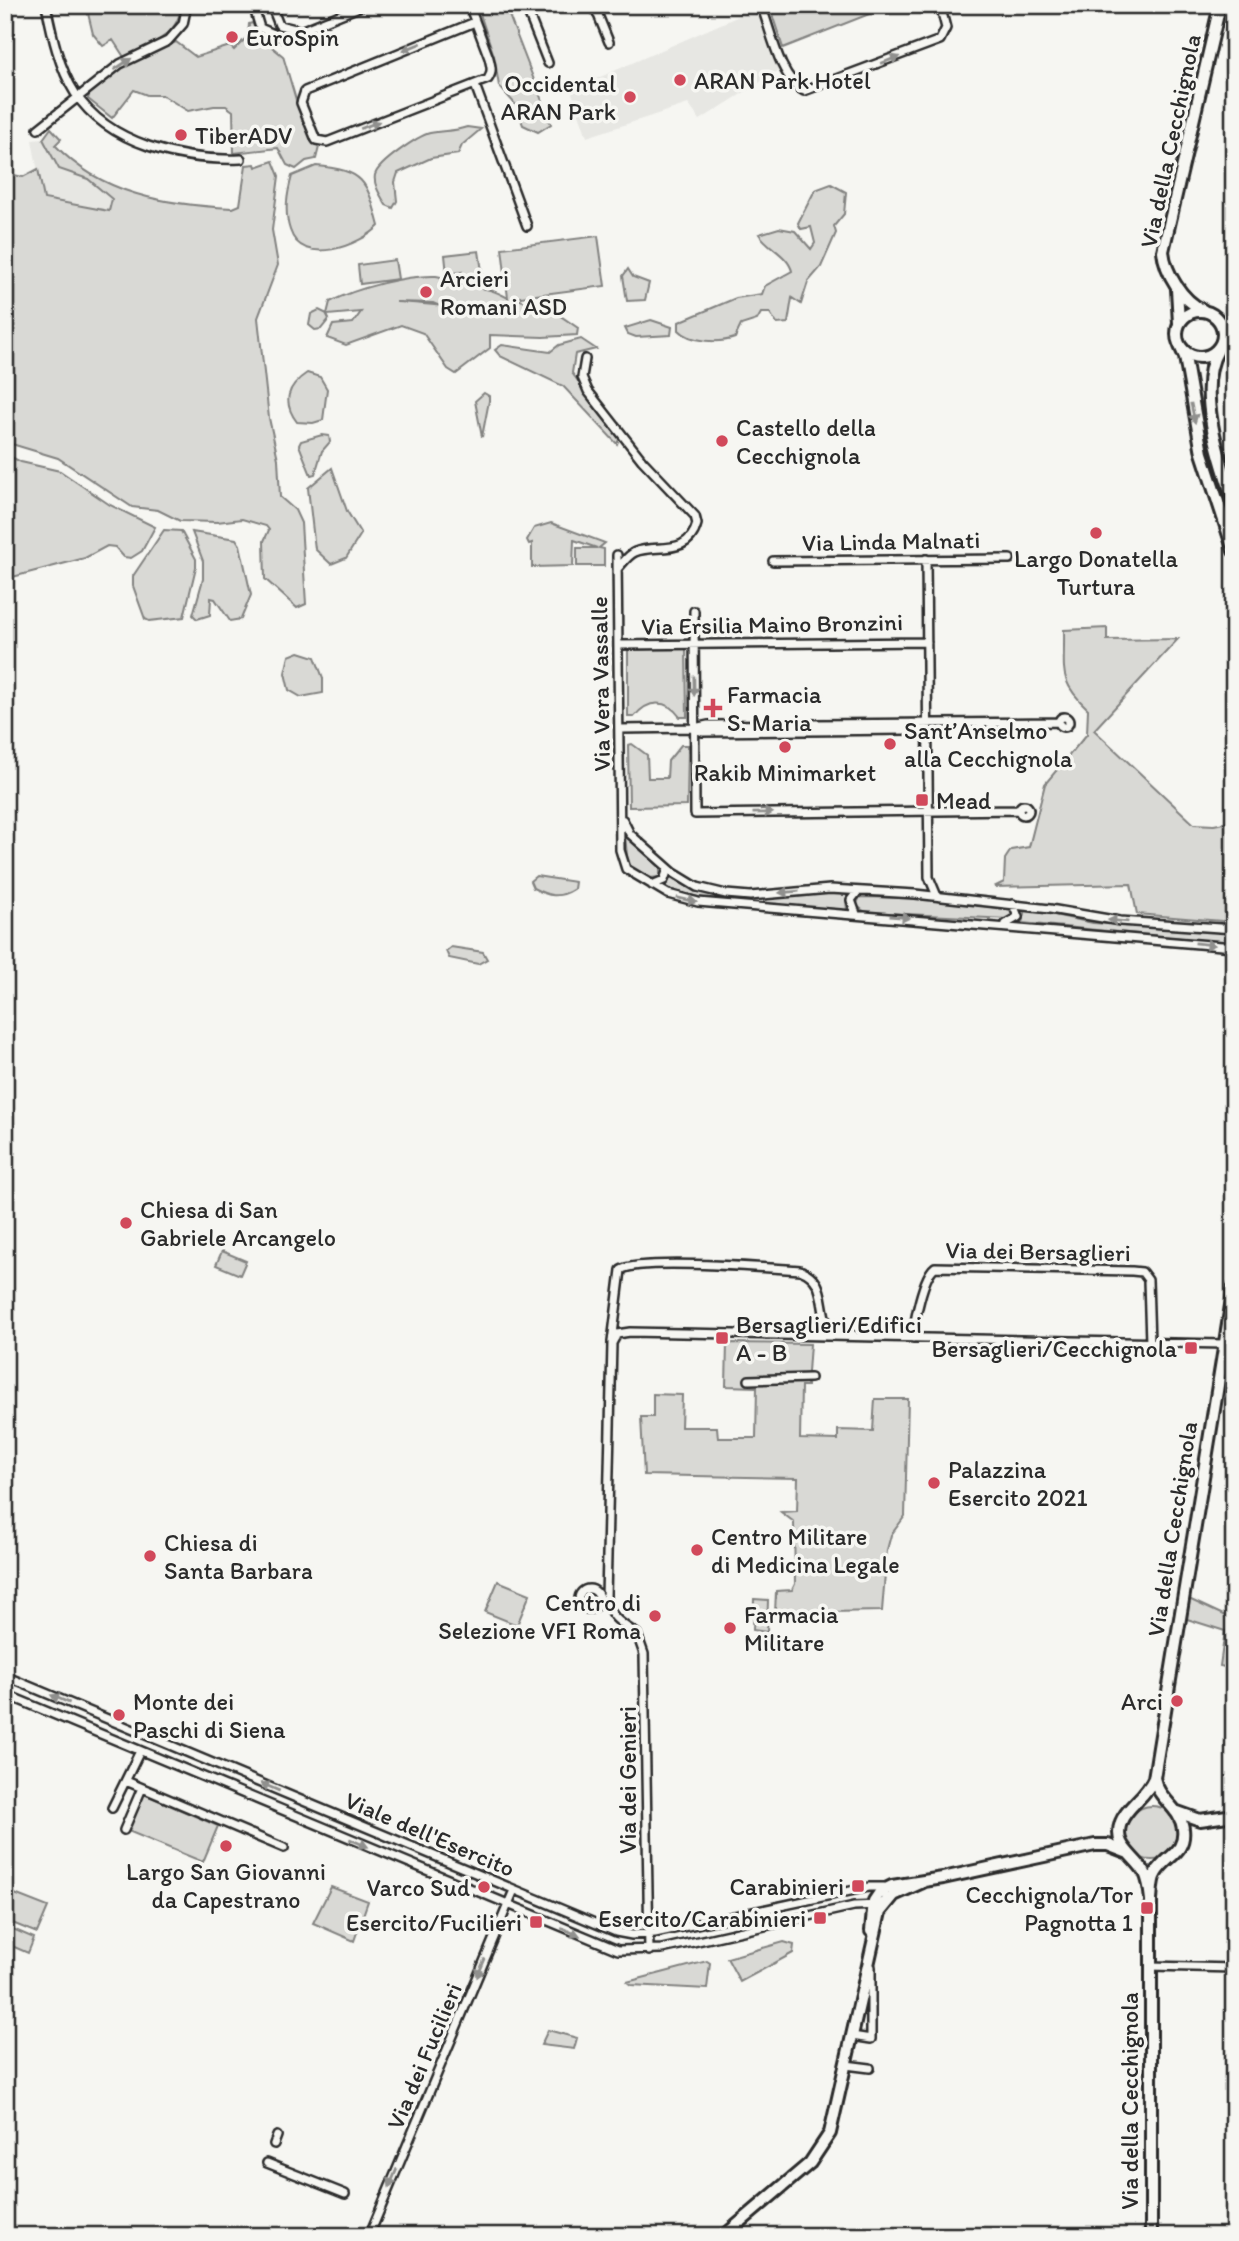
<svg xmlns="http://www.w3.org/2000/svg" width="1239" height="2241" viewBox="0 0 1239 2241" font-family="Itim,sans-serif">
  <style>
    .built { fill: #e7e7e3 }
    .green { fill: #d9d9d5; stroke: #828280; stroke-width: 2 }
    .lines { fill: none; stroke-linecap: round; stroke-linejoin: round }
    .street-casing { stroke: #2b2b2b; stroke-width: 12 }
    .secondary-casing { stroke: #2b2b2b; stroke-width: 16 }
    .street { stroke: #f6f6f2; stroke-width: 7 }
    .secondary { stroke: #f6f6f2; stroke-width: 10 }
    .oneway { fill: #90908e }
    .poi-dot { fill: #d1495b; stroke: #f6f6f2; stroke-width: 2.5 }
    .labels { text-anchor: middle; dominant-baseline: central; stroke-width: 7; stroke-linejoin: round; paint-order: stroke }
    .poi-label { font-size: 24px; fill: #2b2b2b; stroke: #f6f6f2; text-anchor: start }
    .street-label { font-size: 24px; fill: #2b2b2b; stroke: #f6f6f2 }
  </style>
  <rect width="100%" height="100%" fill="#f6f6f2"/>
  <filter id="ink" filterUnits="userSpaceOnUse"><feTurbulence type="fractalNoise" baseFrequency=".0143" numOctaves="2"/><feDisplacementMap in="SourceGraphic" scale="14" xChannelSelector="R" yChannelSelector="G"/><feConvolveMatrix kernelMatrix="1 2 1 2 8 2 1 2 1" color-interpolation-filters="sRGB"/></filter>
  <g filter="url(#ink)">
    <path class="built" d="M757,8L768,35L765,38L781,69L700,120L688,104L587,137L571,90Z
      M43,139L59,169L88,179L112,199L110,211L43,199L32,140Z"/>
    <path class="green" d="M86,5H181C179,37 149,45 124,57L113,40L103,46L93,34Z
      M477,5H505L551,124L538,132L523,125L516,105L499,86L494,56Z
      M769,5H892L783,48Z
      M252,23L258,32L272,40V47L283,56L302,120L319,147L316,159L306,161L296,169L287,165L278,148L234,153L233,111L226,106H214L188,111L162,95H147L134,90L112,118L88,99L90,92L123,66L176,42L196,57L230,46L234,50L248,36L249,24Z
      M467,127L481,129L462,145L458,154L431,158L398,173L395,182L397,201L393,208L386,205C381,196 373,185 375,175C378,163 418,136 430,133C444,130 453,132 467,127Z
      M51,128L61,139L55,145C101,194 165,205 233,208L240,205L246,165L255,164L256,167L273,161L279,176L272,230L278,265L258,318L269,418L278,459L280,497L295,510L301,523L306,604L297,608L265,579L264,541L269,530L266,526L242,519L217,522L180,521L158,510L132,507L58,458L5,442V173L23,177L38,169L44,199L109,211L112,199L88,179L59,169L43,139Z
      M316,166C365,170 367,182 379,226C361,245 302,268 290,230C284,212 287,194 292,176Z
      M831,184L846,192L844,214L834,226L836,233L821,267L808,282L801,304L792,298L788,323L777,324L770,313H761L757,320L741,325L735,338C720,343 691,343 679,330V322L736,298L762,294L765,286L792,271C788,255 768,248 759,234L779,228L795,231L811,249L815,243L811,227L801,229L798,223L815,190Z
      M598,236L605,286L513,298L516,299L512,311L442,307L433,303L396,302C434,304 474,310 513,313L518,299L559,315L578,328L577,335L543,337L490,335V348L456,374L448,369L423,333L401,325L346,345L327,338L333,325L353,323L361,312L327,315L329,319L321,329L315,330L309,325L311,314L319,310L327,314L330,302C356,288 407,275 436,276C445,277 453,283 462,285C482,289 489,287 508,298L502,248Z
      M479,251L483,278L463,281L462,272L447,274L445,255Z
      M395,260L398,279L360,284L358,265Z
      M628,269L633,277L649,283L645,300L627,301L623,276Z
      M651,320L672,327L671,335L636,337L628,334L625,328Z
      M581,339L596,349L575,354L572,373L620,437L617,444L563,386L500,356L495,350L502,345L550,352L559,345Z
      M307,373L320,377L327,389L323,420L313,423L297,422C282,402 287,386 307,373Z
      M484,393L489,396V401L482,437L475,401Z
      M322,435L329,436L330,442L322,451L315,474L311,475L299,445L301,441Z
      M5,454L21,462L60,471L110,505L155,527L142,551L131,558L124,557L115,547L107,546L85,558L5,579Z
      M332,468L347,511L361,534L346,558L331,564L315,549L308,488Z
      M551,523L605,543L599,548L604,549V566H577V548H597L574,540L573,566L532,567V543L529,544L527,540L534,528Z
      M164,530L181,531L196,559V567L184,617L149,621L145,619L133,586V576Z
      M192,532L236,539L240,545L251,595L241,619L230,621L215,599L211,598L210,615L197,619L193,615L203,579V561Z
      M1107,628V640L1178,639L1094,730L1194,824L1214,825L1234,821V922L1137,914L1131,884L994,887L1004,882L1005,859L1011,850L1029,847L1045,784L1087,734L1088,709C1057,680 1065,671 1064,630Z
      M686,648L687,717H680C667,699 648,699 634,717H628V650Z
      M299,652L315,657L323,678V693L301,697L289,690L285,673L289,656Z
      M632,744L647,755L648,778H667L668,761L681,745H688L687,806L629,807L628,745Z
      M625,835L660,867V877L650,878L628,865Z
      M670,875C730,911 784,892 850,893L846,900L847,910L709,900L661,887Z
      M536,876L575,882L574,889C559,899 548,896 533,888L530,881Z
      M860,897L917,898L1015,910L1014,918L1009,919L865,912L856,905Z
      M1025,909L1093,923L1234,932V943L1022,923Z
      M451,947L483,952L487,959L478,964L449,958L446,951Z
      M222,1251L246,1261L240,1275L216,1265Z
      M727,1343L810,1344L807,1386H801L800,1439L838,1440V1430L873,1431L875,1399H908L905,1516L891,1535L887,1550L882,1611L775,1613L776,1591L792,1590L795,1584L794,1522L781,1512L797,1511L798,1478L644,1475L641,1417H653V1394L682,1395L681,1427H717L718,1438H756L757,1387L726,1386Z
      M498,1581L530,1594L517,1625L485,1612Z
      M754,1599L768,1600L767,1632L753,1630Z
      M1191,1600L1234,1620V1669L1220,1666L1225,1631L1184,1618L1187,1601Z
      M144,1794L218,1826L203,1862L128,1831Z
      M1125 1833a27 27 0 1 1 54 0a27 27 0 1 1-54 0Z
      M331,1887L368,1901L354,1941L313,1923Z
      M7,1891L48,1907L37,1933L5,1920Z
      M6,1926L34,1938L28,1953L5,1943Z
      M784,1942L794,1945L793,1953L740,1982L727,1958Z
      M707,1961L710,1963L707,1989L631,1985L627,1982Z
      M548,2030L577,2038L574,2049L541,2045Z"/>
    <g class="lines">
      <defs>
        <path id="street" d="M46,5C52,35 59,68 75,93C109,145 183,161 241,159
          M253,5L260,28L283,38L364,5
          M271,5L279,25L299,30
          M469,5L489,58C491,66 493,72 488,79L327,142L316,140L301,103L305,91L475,22
          M525,5L548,63
          M594,5L609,42
          M761,5C771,30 779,78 804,91L940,40L946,28L940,5
          M475,85L527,226
          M38,129L120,64L168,41L183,24L187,5
          M585,359L582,377L588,391L642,460L695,516L697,524C688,558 655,543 635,552C628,555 623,563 618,568
          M617,555L620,850L626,869L668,894L698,902L1234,947
          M926,559L929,877L937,896
          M773,561L1010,559
          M694,611L695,814L1019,810
          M619,645L927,642
          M1059 722a5 5 0 1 1 10 0a5 5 0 1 1-10 0Z
          M694,728L703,732L908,730L927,725
          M620,729L694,728L708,725L1059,722
          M1019 810a5 5 0 1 1 10 0a5 5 0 1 1-10 0Z
          M623,820L630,834L674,873L697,887L726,894L750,896L830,889L915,894L1050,909L1120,921L1234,929
          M652,885L664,880L668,869
          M856,914L851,900L858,891
          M1006,924L1018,917L1013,904
          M913,1338C914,1322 923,1276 935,1267L1132,1271L1142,1272L1148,1280L1150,1343
          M612,1342L621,1270C638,1258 772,1268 800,1270C826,1280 819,1302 827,1324L854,1335
          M749,1380L810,1378
          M579 1599a10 10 0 1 1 20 0a10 10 0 1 1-20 0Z
          M5,1676L616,1932L632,1935L655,1933L869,1887H884L886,1900L879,1905L854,1906L662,1949L618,1950L5,1694
          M126,1781L284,1848
          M112,1808L140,1751
          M124,1830L142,1788
          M649,1951L644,1654L637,1634C621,1623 610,1618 606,1598L612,1343L617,1334L630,1332L1224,1344
          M1150,1966L1234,1968
          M852,2036L871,2039V1967
          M846,2065L870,2068
          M274,2144L277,2136
          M267,2163L345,2194
          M369,2236L514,1890"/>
        <path id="secondary" d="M1177,289L1179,323
          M1203,310C1182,301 1165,272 1163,251L1220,5
          M1177 334a23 23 0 1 1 46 0a23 23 0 1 1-46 0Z
          M1180,346L1185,357L1202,453L1234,551
          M1218,350C1195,388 1220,461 1234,502
          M1175,1811L1200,1820L1234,1815
          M1151,1900C1150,1891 1149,1881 1145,1873C1135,1855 1112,1847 1121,1822C1127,1806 1146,1797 1154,1778L1234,1287
          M871,1931L874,1901L880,1892L892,1886L943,1878L1095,1845H1108L1126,1852
          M724,2236L810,2163L830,2133L880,1912L894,1895L923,1882
          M1151,2236V1900C1152,1891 1151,1880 1156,1873C1166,1856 1186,1853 1183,1829C1181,1808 1158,1800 1154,1778"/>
      </defs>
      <use href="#street" class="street-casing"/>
      <use href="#secondary" class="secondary-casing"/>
      <use href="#street" class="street"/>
      <use href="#secondary" class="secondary"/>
    </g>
    <defs><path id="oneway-solid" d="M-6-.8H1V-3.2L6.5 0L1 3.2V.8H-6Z" transform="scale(1.75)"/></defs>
    <g class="oneway">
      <use href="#oneway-solid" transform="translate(412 47) rotate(158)"/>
      <use href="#oneway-solid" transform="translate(890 60) rotate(-21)"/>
      <use href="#oneway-solid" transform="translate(123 64) rotate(-33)"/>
      <use href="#oneway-solid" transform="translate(370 125) rotate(-21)"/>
      <use href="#oneway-solid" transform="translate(1193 413) rotate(78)"/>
      <use href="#oneway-solid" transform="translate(694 686) rotate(89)"/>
      <use href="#oneway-solid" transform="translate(763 813) rotate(-1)"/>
      <use href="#oneway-solid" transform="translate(789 892) rotate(175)"/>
      <use href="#oneway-solid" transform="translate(687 900) rotate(13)"/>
      <use href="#oneway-solid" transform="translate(900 917) rotate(5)"/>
      <use href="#oneway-solid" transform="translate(1118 921) rotate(-175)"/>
      <use href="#oneway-solid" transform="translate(1205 944) rotate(6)"/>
      <use href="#oneway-solid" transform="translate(60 1699) rotate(-157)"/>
      <use href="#oneway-solid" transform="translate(270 1787) rotate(-157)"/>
      <use href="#oneway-solid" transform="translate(359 1843) rotate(23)"/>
      <use href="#oneway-solid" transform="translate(571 1932) rotate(23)"/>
      <use href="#oneway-solid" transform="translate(481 1968) rotate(113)"/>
      <use href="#oneway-solid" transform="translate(393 2178) rotate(113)"/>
    </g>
  </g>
  <g class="poi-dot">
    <circle cx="232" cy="37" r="7"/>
    <circle cx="680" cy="80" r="7"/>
    <circle cx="630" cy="97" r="7"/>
    <circle cx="181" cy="135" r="7"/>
    <circle cx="426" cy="292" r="7"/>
    <circle cx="722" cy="441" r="7"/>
    <circle cx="1096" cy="533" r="7"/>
    <path d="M709.5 697.5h7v7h7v7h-7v7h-7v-7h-7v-7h7z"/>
    <circle cx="890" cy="744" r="7"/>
    <circle cx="785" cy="747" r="7"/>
    <rect x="915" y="793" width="14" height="14" rx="3.5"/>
    <circle cx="126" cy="1223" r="7"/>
    <rect x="715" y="1331" width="14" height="14" rx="3.5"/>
    <rect x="1184" y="1341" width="14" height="14" rx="3.5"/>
    <circle cx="934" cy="1483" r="7"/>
    <circle cx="697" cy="1550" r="7"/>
    <circle cx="150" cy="1556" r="7"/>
    <circle cx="655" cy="1616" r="7"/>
    <circle cx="730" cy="1628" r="7"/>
    <circle cx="1177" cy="1701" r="7"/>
    <circle cx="119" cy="1715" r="7"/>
    <circle cx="226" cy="1846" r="7"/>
    <rect x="851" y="1879" width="14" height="14" rx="3.5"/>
    <circle cx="484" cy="1887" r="7"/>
    <rect x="1140" y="1901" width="14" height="14" rx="3.5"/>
    <rect x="813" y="1911" width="14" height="14" rx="3.5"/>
    <rect x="529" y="1915" width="14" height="14" rx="3.5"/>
  </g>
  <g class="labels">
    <g class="poi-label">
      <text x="246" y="37">EuroSpin</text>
      <text x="694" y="80">ARAN Park Hotel</text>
      <text x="616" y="83" text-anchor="end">Occidental<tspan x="616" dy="28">ARAN Park</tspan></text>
      <text x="195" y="135">TiberADV</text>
      <text x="440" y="278">Arcieri<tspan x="440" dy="28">Romani ASD</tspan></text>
      <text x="736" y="427">Castello della<tspan x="736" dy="28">Cecchignola</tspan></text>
      <text x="1096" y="558" text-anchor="middle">Largo Donatella<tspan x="1096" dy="28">Turtura</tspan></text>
      <text x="727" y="694">Farmacia<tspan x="727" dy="28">S. Maria</tspan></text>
      <text x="904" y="730">Sant’Anselmo<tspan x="904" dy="28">alla Cecchignola</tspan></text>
      <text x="785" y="772" text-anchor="middle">Rakib Minimarket</text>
      <text x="936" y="800">Mead</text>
      <text x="140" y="1209">Chiesa di San<tspan x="140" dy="28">Gabriele Arcangelo</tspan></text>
      <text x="736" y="1324">Bersaglieri/Edifici<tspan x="736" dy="28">A - B</tspan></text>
      <text x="1177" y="1348" text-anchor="end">Bersaglieri/Cecchignola</text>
      <text x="948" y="1469">Palazzina<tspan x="948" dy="28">Esercito 2021</tspan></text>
      <text x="711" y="1536">Centro Militare<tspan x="711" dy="28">di Medicina Legale</tspan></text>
      <text x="164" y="1542">Chiesa di<tspan x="164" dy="28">Santa Barbara</tspan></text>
      <text x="641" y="1602" text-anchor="end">Centro di<tspan x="641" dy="28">Selezione VFI Roma</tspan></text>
      <text x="744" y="1614">Farmacia<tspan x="744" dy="28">Militare</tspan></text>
      <text x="133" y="1701">Monte dei<tspan x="133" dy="28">Paschi di Siena</tspan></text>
      <text x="1163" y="1701" text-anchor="end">Arci</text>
      <text x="226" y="1871" text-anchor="middle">Largo San Giovanni<tspan x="226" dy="28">da Capestrano</tspan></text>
      <text x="844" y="1886" text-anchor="end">Carabinieri</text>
      <text x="470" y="1887" text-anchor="end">Varco Sud</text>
      <text x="1133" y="1894" text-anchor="end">Cecchignola/Tor<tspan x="1133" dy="28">Pagnotta 1</tspan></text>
      <text x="806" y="1918" text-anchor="end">Esercito/Carabinieri</text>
      <text x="522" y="1922" text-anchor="end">Esercito/Fucilieri</text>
    </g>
    <g class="street-label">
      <text transform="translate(1170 141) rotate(-78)">Via della Cecchignola</text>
      <text transform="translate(891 541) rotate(-1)">Via Linda Malnati</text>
      <text transform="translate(772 624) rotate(-1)">Via Ersilia Maino Bronzini</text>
      <text transform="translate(600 684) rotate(-91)">Via Vera Vassalle</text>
      <text transform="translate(1038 1251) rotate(1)">Via dei Bersaglieri</text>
      <text transform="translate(1172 1529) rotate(-81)">Via della Cecchignola</text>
      <text transform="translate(627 1780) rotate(-90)">Via dei Genieri</text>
      <text transform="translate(430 1834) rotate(23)">Viale dell'Esercito</text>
      <text transform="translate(424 2056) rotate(-67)">Via dei Fucilieri</text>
      <text transform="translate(1129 2101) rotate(-90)">Via della Cecchignola</text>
    </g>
  </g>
  <rect width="1239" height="2241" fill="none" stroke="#f6f6f2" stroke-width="28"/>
  <rect x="14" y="14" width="1211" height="2213" fill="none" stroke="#2b2b2b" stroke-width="2.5" filter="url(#ink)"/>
</svg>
